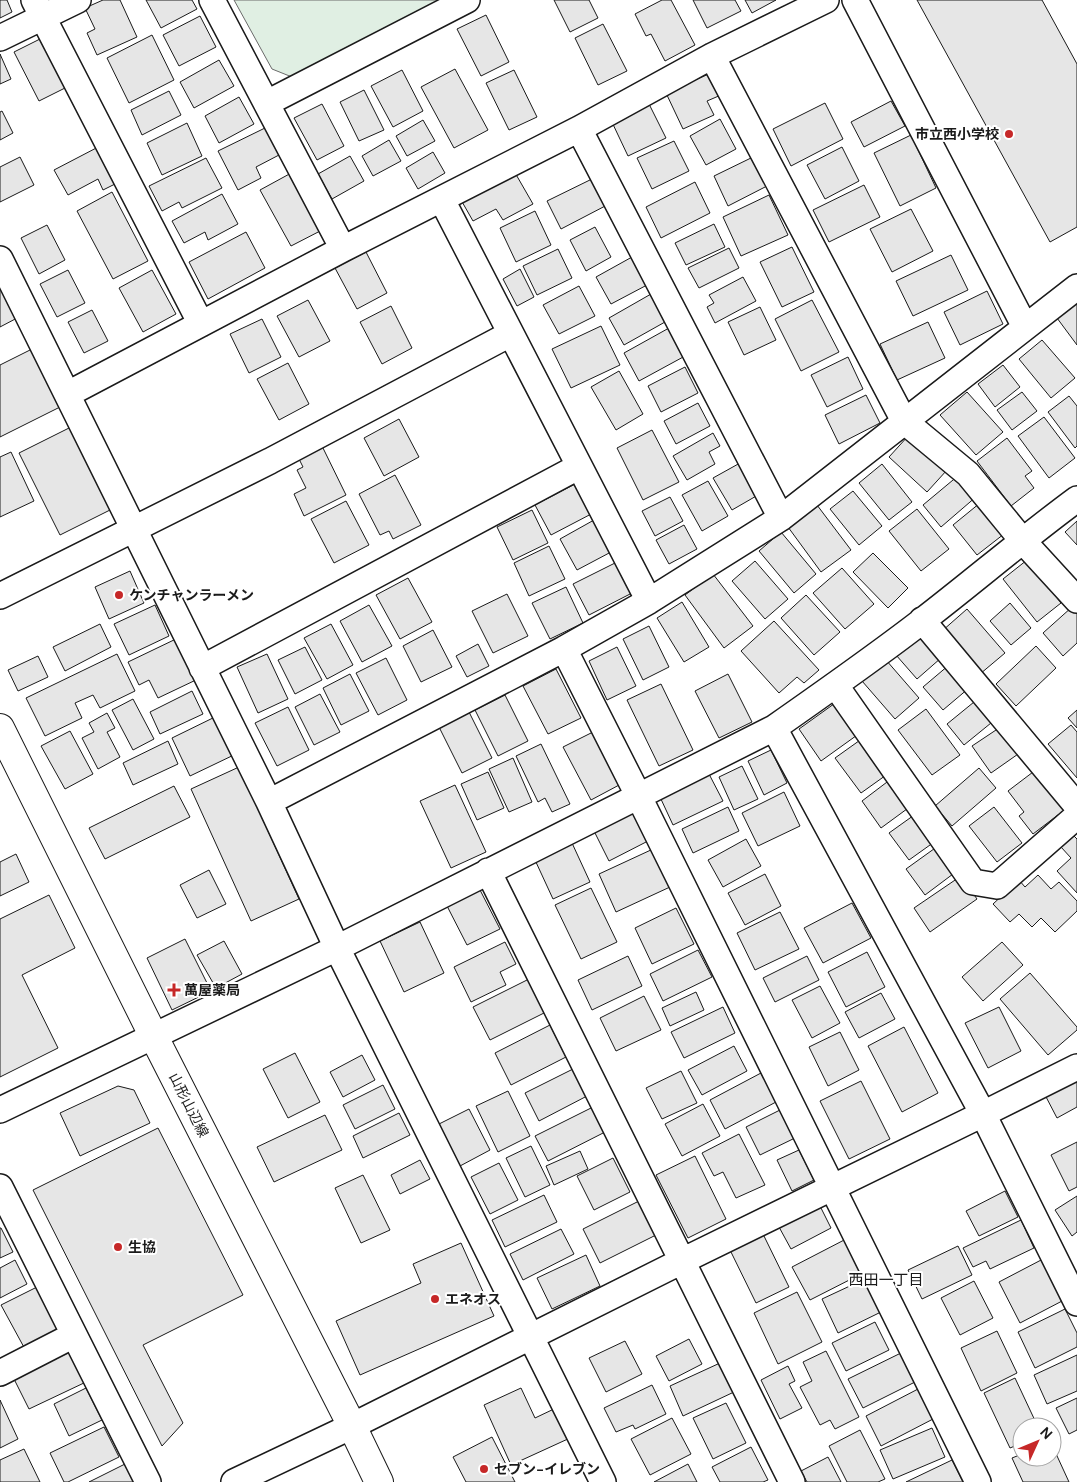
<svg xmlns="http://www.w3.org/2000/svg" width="1077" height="1482" viewBox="0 0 1077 1482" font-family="'DM Sans','Noto Sans JP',sans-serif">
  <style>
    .green { fill: #e0efe3; stroke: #6a6a6a }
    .building { fill: #e6e6e6; stroke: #1a1a1a }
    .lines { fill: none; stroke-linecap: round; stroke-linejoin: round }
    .minor-casing { stroke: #1a1a1a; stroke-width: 28 }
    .major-casing { stroke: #1a1a1a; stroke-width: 30 }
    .minor { stroke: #fff; stroke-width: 25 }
    .major { stroke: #fff; stroke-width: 28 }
    .poi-dot { fill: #c62828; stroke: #fff; stroke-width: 2 }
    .labels { text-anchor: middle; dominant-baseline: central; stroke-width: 4; stroke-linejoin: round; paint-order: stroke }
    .poi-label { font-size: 14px; font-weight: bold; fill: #1a1a1a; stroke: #fff; text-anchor: start }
    .street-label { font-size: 14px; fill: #1a1a1a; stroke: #fff }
    .neighbourhood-label { font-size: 15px; fill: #1a1a1a; stroke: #fff }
  </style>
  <rect width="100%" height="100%" fill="#fff"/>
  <path class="green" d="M234,0H441L292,77L272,69Z"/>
  <path class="building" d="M0,0H7L12,12L0,18Z
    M103,0H120L137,37L97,55L87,33L95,29L85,8Z
    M146,0H192L197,9L161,28Z
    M554,0H589L598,18L570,32Z
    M662,0H671L695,45L665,61L651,34L646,36L635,14Z
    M693,0H735L741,11L707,28Z
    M745,0H776L752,13Z
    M917,0H1042L1077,64V227L1050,242Z
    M486,15L509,62L481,76L457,29Z
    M200,16L216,47L179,66L163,35Z
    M603,24L627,71L598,85L575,38Z
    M152,35L174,80L129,103L107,58Z
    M44,37L69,86L39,101L14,52Z
    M0,54L11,79L0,84Z
    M219,60L234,86L194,108L180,82Z
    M455,69L488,130L454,148L421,87Z
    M402,70L423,111L393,127L371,86Z
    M514,70L537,117L509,130L486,83Z
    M711,73L721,95L707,101L714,115L683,129L666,93Z
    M364,90L384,130L359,141L340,102Z
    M169,91L181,115L142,135L131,110Z
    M239,97L254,124L219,143L205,116Z
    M647,100L666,138L628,156L610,118Z
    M891,101L905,126L864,147L851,122Z
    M825,103L843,139L791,166L773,129Z
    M322,104L344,146L317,160L294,118Z
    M2,111L13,133L0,140V112Z
    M720,119L736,149L706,165L690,136Z
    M423,120L435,141L407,156L396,136Z
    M187,123L202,156L162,175L147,143Z
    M265,128L279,155L256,167L261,178L238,190L218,151Z
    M911,135L936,188L900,206L874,153Z
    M389,140L401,161L373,176L362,156Z
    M674,141L689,171L652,189L637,158Z
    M102,145L121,181L103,190L98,179L68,195L54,170Z
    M842,147L859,181L825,199L807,165Z
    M433,152L445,173L418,189L406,168Z
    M350,156L364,181L332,199L318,174Z
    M20,157L34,185L0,202V167Z
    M753,157L767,186L728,206L714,176Z
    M206,158L222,188L182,208L179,202L162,211L149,186Z
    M514,171L533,204L503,220L496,209L473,221L461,200Z
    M293,172L324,229L291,246L260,190Z
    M596,177L609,204L561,229L547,201Z
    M695,182L710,213L661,238L646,207Z
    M864,185L880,217L829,242L813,210Z
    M112,192L148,261L113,279L77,211Z
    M222,194L238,224L208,240L205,232L184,243L172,221Z
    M769,195L788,235L741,256L723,217Z
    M911,209L933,251L892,272L870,229Z
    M535,211L551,245L516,262L500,228Z
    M714,224L725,247L686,265L675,243Z
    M47,225L65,260L39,274L21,238Z
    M595,227L611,257L586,271L570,240Z
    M246,232L265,268L208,299L189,262Z
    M792,247L814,292L782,307L760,262Z
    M729,248L739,268L699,288L688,268Z
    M558,249L572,278L537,295L523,266Z
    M366,252L387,293L357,309L335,268Z
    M951,255L968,290L913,316L896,281Z
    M632,257L647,285L611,304L596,277Z
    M520,269L534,297L517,306L503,279Z
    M68,270L85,303L57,317L40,284Z
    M152,270L176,314L143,332L119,288Z
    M743,277L756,301L715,323L707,307L714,303L709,295Z
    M0,280L19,317L0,327Z
    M579,286L595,316L559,334L543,305Z
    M987,291L1003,324L960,345L944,312Z
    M651,294L665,322L624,345L609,318Z
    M308,300L330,341L299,357L277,316Z
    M812,300L839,352L801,371L775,319Z
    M1077,303V345L1057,318Z
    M391,306L412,348L382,364L360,322Z
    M760,307L776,340L744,355L728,322Z
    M92,310L108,341L84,353L68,322Z
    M262,319L281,357L249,373L230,334Z
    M928,322L945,358L897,380L880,344Z
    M601,326L620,365L571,388L552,349Z
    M669,328L685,356L639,381L624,353Z
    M1042,340L1075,378L1051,398L1019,359Z
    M36,347L66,404L0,437V365Z
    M848,357L863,389L827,407L811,375Z
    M288,363L309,404L279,420L257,379Z
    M1003,365L1020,387L995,407L978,384Z
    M685,367L698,393L661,412L648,386Z
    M619,371L643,414L616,430L591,387Z
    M967,392L1003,432L976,455L940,415Z
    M1022,392L1037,411L1012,430L997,410Z
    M866,395L880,423L839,444L825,415Z
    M1069,396L1077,406V446L1075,448L1048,412Z
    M698,403L710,426L676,444L664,421Z
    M1044,417L1075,458L1049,478L1018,436Z
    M399,419L419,457L384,476L364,438Z
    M75,425L116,507L60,535L19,453Z
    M652,430L679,482L643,500L617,448Z
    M713,433L720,446L709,452L715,464L687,480L673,456Z
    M909,435L947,470L927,492L889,457Z
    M1007,438L1032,471L1025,476L1034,488L1011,506L977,461Z
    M322,446L346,495L304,516L294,494L306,488L297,470L303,467L298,457Z
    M11,452L34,501L0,517V457Z
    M740,463L758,495L732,510L713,478Z
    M882,464L912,502L889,520L859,483Z
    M395,475L421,525L393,539L389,531L380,535L359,494Z
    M959,475L977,496L941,527L923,505Z
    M708,481L728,516L702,531L682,495Z
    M579,482L595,512L551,535L535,505Z
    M853,491L882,526L859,545L830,509Z
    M670,497L683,521L655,536L642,511Z
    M346,501L369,545L334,563L311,519Z
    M980,503L1004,534L977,555L953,525Z
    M817,505L851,550L821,572L788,527Z
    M917,509L949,549L921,571L889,531Z
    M532,510L548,543L513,560L497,527Z
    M594,520L611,552L577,570L560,539Z
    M1077,521V545L1065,532Z
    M684,525L697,549L669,564L656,540Z
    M781,532L816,574L794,593L759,551Z
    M549,546L565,579L529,596L514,563Z
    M873,553L908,588L888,608L853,572Z
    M1027,560L1061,603L1037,622L1003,579Z
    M755,561L788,599L765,619L732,581Z
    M617,562L632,593L589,615L573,584Z
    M842,568L874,604L845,629L813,593Z
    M130,571L144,603L109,619L95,587Z
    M713,574L753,626L724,648L685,595Z
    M408,578L432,622L400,639L376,595Z
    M566,587L583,623L550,639L532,603Z
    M507,594L528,636L493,653L472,611Z
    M806,595L840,632L814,655L781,618Z
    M682,602L709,647L684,662L657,618Z
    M1010,603L1031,628L1011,645L990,621Z
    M155,605L169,636L129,655L114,624Z
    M369,605L392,646L362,662L340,621Z
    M1072,607L1077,613V643L1063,656L1043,633Z
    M967,609L1005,653L980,674L942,631Z
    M774,621L819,670L804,683L797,677L779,693L741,651Z
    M100,624L111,647L65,671L53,647Z
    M331,624L353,665L327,679L304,638Z
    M649,626L669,667L643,680L623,639Z
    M433,630L452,667L421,682L403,646Z
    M920,634L941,658L917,679L896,655Z
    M178,638L198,679L158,698L149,680L139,685L128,662Z
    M478,644L489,666L467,677L456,656Z
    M1036,646L1056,668L1016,706L996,684Z
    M305,647L322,680L295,694L278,660Z
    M617,647L636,686L607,700L589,661Z
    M117,654L135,691L100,708L93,695L75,703L82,718L45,736L26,698Z
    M267,654L288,699L258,713L237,667Z
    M38,656L48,677L18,691L8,670Z
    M386,658L407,700L378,715L356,673Z
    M886,660L919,698L895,719L862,681Z
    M949,665L969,688L943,710L923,687Z
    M556,669L581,718L548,734L523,686Z
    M350,674L369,711L341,725L323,688Z
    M728,674L752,722L719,738L695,691Z
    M661,684L693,750L659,766L627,700Z
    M192,691L203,714L160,734L150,712Z
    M320,694L340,732L314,745L295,707Z
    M505,695L528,741L498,756L475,710Z
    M133,699L154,739L133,750L112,710Z
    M838,701L860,733L821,761L799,729Z
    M974,702L991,723L964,745L947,724Z
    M288,707L309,750L277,766L255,723Z
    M926,709L960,755L932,775L898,730Z
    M1077,710V728L1068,718Z
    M469,712L492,758L462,773L439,727Z
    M107,713L115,728L107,732L120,757L98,769L82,738L94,732L89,723Z
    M219,715L238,753L190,776L172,738Z
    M1071,725L1077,732V778L1048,744Z
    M1002,726L1021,752L991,773L972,746Z
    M70,731L93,774L65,789L41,746Z
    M593,732L621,784L591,800L563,747Z
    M863,738L889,773L861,793L835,758Z
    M168,741L178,764L133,785L123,763Z
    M541,744L570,804L552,812L545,798L538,802L516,756Z
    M771,750L787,783L764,795L748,761Z
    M513,758L532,802L509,812L489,769Z
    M742,766L758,799L734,810L719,777Z
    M239,767L299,899L251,921L191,789Z
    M979,768L996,788L952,826L935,806Z
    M1037,769L1067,808L1033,834L1019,816L1024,812L1008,791Z
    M488,772L504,808L477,820L461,784Z
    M709,774L723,801L673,825L660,797Z
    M891,779L911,806L881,828L862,801Z
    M455,785L486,852L451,868L420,801Z
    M174,786L190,817L105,859L89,828Z
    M784,792L800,826L758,846L742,813Z
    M728,807L739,831L693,853L682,829Z
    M994,807L1022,843L997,862L969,826Z
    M633,811L648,841L609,861L594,831Z
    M917,813L937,840L909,860L889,833Z
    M1074,836L1077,839V893L1057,871L1071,858L1061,847Z
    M746,839L761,866L723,887L708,860Z
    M572,843L590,882L553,899L535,860Z
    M938,846L957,871L925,895L906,869Z
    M653,849L670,887L616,912L599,874Z
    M16,854L29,882L0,896V862Z
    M209,870L226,904L197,918L180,885Z
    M765,874L781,906L745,925L728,893Z
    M1038,875L1051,889L1059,882L1077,901V911L1055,932L1041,918L1032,927L1019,914L1010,922L993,904L1019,880L1025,887Z
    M961,876L977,899L930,932L914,908Z
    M479,888L500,929L467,945L446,904Z
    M591,888L617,942L581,959L555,905Z
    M49,895L75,948L22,975L58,1048L0,1077V919Z
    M852,903L871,938L823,963L804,928Z
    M676,908L694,944L652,964L635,928Z
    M780,912L799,949L755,970L737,933Z
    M420,922L444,973L404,992L380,941Z
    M185,939L211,991L172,1010L147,958Z
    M224,941L242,974L216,988L197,955Z
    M505,942L516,964L500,972L506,985L471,1002L454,967Z
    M1002,942L1023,965L983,1001L962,977Z
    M698,950L712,977L663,1001L650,974Z
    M867,952L885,987L846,1007L828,972Z
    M628,956L642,986L592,1010L578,980Z
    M807,956L819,980L775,1002L763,978Z
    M1030,973L1077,1027V1030L1048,1055L1000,999Z
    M529,979L546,1012L490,1040L473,1007Z
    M820,986L840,1023L812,1038L792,1000Z
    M696,992L704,1010L670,1026L662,1008Z
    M881,993L895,1019L859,1038L845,1012Z
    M644,996L661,1030L616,1051L600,1018Z
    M723,1007L735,1033L684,1058L671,1032Z
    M999,1007L1021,1051L988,1068L965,1023Z
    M550,1025L566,1057L511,1085L495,1053Z
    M904,1027L938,1093L902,1112L868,1046Z
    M840,1032L859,1070L828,1086L809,1047Z
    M734,1046L747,1071L702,1095L688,1070Z
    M295,1053L320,1102L288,1118L263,1069Z
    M362,1055L375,1080L343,1097L330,1072Z
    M573,1069L587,1096L539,1121L525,1093Z
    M681,1071L697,1103L662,1119L646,1088Z
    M761,1073L776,1102L725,1129L710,1100Z
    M1077,1075V1107L1057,1118L1044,1093Z
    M861,1081L890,1139L849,1159L820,1101Z
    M383,1085L395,1109L355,1129L343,1105Z
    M118,1086L134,1090L150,1123L80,1156L60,1113Z
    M508,1091L530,1136L498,1152L476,1106Z
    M703,1104L720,1136L682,1156L665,1124Z
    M597,1105L609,1130L548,1161L535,1136Z
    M469,1109L490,1150L460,1166L439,1124Z
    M782,1109L797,1137L760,1155L746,1127Z
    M399,1113L410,1135L363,1158L353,1136Z
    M325,1115L342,1150L274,1182L257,1147Z
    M158,1128L243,1295L143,1345L183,1423L162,1446L33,1190Z
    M739,1134L765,1185L736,1198L723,1172L714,1176L702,1153Z
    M1077,1142V1187L1069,1191L1051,1155Z
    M531,1146L550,1185L525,1197L506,1158Z
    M799,1150L814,1180L792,1191L777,1160Z
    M580,1151L588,1169L554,1185L546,1166Z
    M695,1156L726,1219L688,1238L656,1175Z
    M613,1158L630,1192L594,1210L577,1176Z
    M420,1160L430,1179L400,1194L391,1175Z
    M499,1163L518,1200L490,1214L471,1177Z
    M363,1175L390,1230L361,1243L335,1188Z
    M1005,1191L1018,1217L979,1236L966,1211Z
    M544,1195L557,1222L505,1247L492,1220Z
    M1077,1196V1232L1072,1236L1055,1210Z
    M639,1201L656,1235L600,1263L583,1229Z
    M820,1206L831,1228L791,1249L779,1227Z
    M1021,1220L1034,1248L990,1269L986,1261L973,1267L963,1248Z
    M0,1228H1L13,1252L0,1258Z
    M561,1229L574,1254L523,1280L510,1254Z
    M763,1234L789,1287L756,1303L730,1250Z
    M848,1238L865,1272L810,1300L792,1267Z
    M461,1243L494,1316L360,1375L336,1321L421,1283L413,1264Z
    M958,1246L972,1275L922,1299L908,1270Z
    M586,1255L600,1286L552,1309L537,1278Z
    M1043,1259L1064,1300L1020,1323L999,1282Z
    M15,1260L27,1284L0,1298V1268Z
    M867,1278L883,1311L838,1333L822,1299Z
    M974,1281L993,1318L960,1335L941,1298Z
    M37,1287L61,1332L26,1351L1,1305Z
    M797,1292L822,1342L778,1364L754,1313Z
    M1065,1309L1077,1333V1347L1035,1368L1018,1332Z
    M875,1322L889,1350L846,1371L832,1343Z
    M997,1331L1017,1373L981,1391L961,1348Z
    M689,1339L702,1364L669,1381L656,1356Z
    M625,1341L642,1374L606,1392L589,1358Z
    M907,1350L921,1379L863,1408L848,1379Z
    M72,1351L86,1382L29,1409L14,1379Z
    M826,1351L859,1417L835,1429L830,1420L820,1425L800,1387L812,1381L803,1362Z
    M1077,1355V1391L1047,1404L1034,1375Z
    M720,1363L734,1392L683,1416L670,1386Z
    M788,1366L795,1381L789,1384L802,1408L780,1419L761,1380Z
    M1015,1378L1038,1427H1022V1443L1010,1448L984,1393Z
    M652,1385L666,1414L635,1429L633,1425L616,1432L604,1408Z
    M86,1388L102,1420L69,1436L54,1404Z
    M521,1388L535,1418L556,1408L570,1438L511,1465L484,1405Z
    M920,1388L935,1418L881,1446L866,1416Z
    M1077,1398V1430L1069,1434L1056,1408Z
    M0,1400L18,1439L0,1448Z
    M726,1403L746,1443L713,1459L693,1418Z
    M672,1418L691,1454L650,1475L631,1439Z
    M104,1427L119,1457L68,1482H64L50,1453Z
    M932,1428L945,1457L893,1479L880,1450Z
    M860,1430L885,1479L878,1482H847L829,1446Z
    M492,1437L515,1482H466L453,1457Z
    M1052,1445L1069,1482H1023L1012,1458L1022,1454V1457H1052Z
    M751,1447L768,1480L763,1482H720L712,1467Z
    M24,1449L40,1482H0V1460Z
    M828,1457L841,1482H807L801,1471Z
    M952,1460L963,1482H906Z
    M125,1464L134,1482H89Z
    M688,1464L697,1482H654Z"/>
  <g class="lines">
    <defs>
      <path id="minor" d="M34,0L201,324
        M212,0L343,249
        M855,0L1025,327
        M0,38L78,0
        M712,56L904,421L968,474L1022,540L1077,600
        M267,103L467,0
        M579,129L781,518
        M442,200L649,601
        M0,259L269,802L337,948L603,1482
        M68,394L343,249L579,129L712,56L826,0
        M0,596L270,461L510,334
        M922,620L1077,806
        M564,649L638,795L978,1482
        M202,668L578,467
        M836,686L973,882L997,886L1077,816
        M774,728L983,1114L1077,1303
        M269,802L564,649L649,601L781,518L1077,287
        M488,871L792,1482
        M0,1110L337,948L774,728C824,693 874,658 922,621C974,581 1024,538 1077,499
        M0,1187L148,1482
        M0,1373L74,1335
        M234,1482L352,1426L682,1261L983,1114L1077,1067"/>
      <path id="major" d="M0,728L153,1035L352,1426L379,1482"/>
    </defs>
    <use href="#minor" class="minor-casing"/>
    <use href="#major" class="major-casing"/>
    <use href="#minor" class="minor"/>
    <use href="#major" class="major"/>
  </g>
  <g class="poi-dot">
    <circle cx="1009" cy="134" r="5"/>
    <circle cx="119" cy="595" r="5"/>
    <path d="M171.5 982.5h5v5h5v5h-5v5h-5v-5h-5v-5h5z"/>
    <circle cx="118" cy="1247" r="5"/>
    <circle cx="435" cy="1299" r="5"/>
    <circle cx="484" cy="1469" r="5"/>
  </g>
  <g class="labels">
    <g class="poi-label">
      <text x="999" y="134" text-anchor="end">市立西小学校</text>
      <text x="129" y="595">ケンチャンラーメン</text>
      <text x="184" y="990">萬屋薬局</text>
      <text x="128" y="1247">生協</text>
      <text x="445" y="1299">エネオス</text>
      <text x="494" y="1469">セブン-イレブン</text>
    </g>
    <g class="street-label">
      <text transform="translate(189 1105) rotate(63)">山形山辺線</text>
    </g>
    <g class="neighbourhood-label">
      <text x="886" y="1280">西田一丁目</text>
    </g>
  </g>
  <g transform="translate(1037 1442) rotate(46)"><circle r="24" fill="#ffffff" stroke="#a3a3a3"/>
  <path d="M0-4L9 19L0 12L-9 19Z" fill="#c62828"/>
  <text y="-8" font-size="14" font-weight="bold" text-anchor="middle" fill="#1a1a1a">N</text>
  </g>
</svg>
